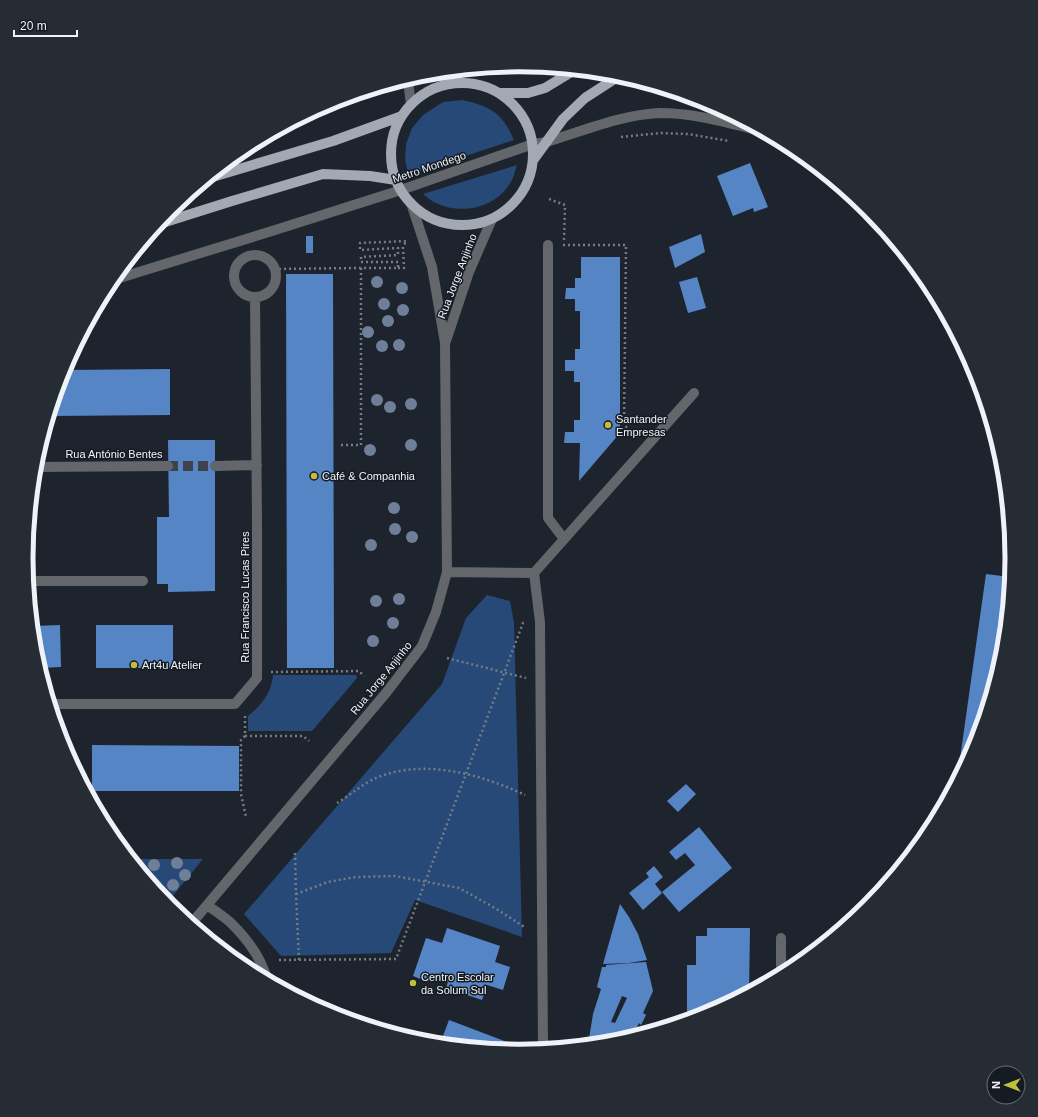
<svg xmlns="http://www.w3.org/2000/svg" width="1038" height="1117" viewBox="0 0 1038 1117" font-family="Arial,sans-serif">
  <style>
    .green { fill: #264978 }
    .building { fill: #5685c6; fill-rule: evenodd }
    .lines { fill: none; stroke-linecap: round; stroke-linejoin: round }
    .minor-tunnel { stroke: #3d434c; stroke-width: 10; stroke-dasharray: 10 5; stroke-linecap: butt }
    .path { stroke: #767c83; stroke-width: 2.5; stroke-dasharray: 2 3; stroke-linecap: butt }
    .minor { stroke: #63666b; stroke-width: 10 }
    .major { stroke: #a3a9b2; stroke-width: 10 }
    .tree { fill: #6e7f97 }
    .poi-dot { fill: #c3bd3e; stroke: #151b23; stroke-width: 1.5 }
    .labels { text-anchor: middle; dominant-baseline: central; stroke-width: 3; stroke-linejoin: round; paint-order: stroke }
    .street-label { font-size: 11px; fill: #eff3f9; stroke: #151b23 }
    .poi-label { font-size: 11px; fill: #eff3f9; stroke: #151b23; text-anchor: start }
    .rim { fill: none; stroke: #eff3f9; stroke-width: 5 }
  </style>
  <rect width="100%" height="100%" fill="#1e242d"/>
  <path class="green" d="M463,100C492,107 502,113 514,140L408,175L405,159L406,144L412,128L423,115L443,102Z
    M517,165C515,170 514,176 512,180C498,207 463,216 436,203C431,201 427,197 423,194Z
    M487,595L510,601L514,623L522,937L415,900L391,953L281,956L244,914L442,684L466,618Z
    M273,675H356L357,678L312,731H248V716C261,706 272,692 273,675Z
    M131,859H203L167,903Z"/>
  <path class="building" d="M750,163L768,207L754,212L753,208L733,216L717,176Z
    M701,234L705,252L675,268L669,247Z
    M306,236H313V253H306Z
    M581,257H620V433L579,481L580,443H564L565,432H574V420H580V382H574V371H565V360H575V349H580V311H575V299H565L566,288H575V278H581Z
    M286,274H333L334,668H287Z
    M697,277L706,308L688,313L679,282Z
    M170,369V415L50,416L64,370Z
    M168,440H215V591L168,592V584H157V517H169Z
    M986,574L1010,577L1002,655L974,747L957,780Z
    M60,625L61,667L39,668L35,654L33,626Z
    M96,625H173V668H96Z
    M92,745L239,746V791H92Z
    M686,784L696,794L678,812L667,801Z
    M699,827L732,868L679,912L662,892L695,865L685,853L676,860L669,852Z
    M654,866L663,877L655,884L662,893L643,910L629,893L649,877L646,873Z
    M620,904L629,917L638,934L647,960L629,963L603,964Z
    M447,928L500,946L495,962L510,967L503,990L487,985L482,1000L446,988L448,982L430,976L428,982L413,976L426,938L442,943Z
    M707,928H750L749,992L712,1011H687V965H696V936H707Z
    M646,962L653,991L643,1013L646,1015L641,1025L639,1023L632,1037L615,1042L588,1045L593,1014L601,989L597,987L602,967H606V965ZM622,996L627,998L615,1023L611,1022Z
    M333,1005L436,1043L423,1042L330,1014Z
    M449,1020L507,1042L504,1050L440,1044Z"/>
  <g class="lines">
    <path class="minor-tunnel" d="M168,466H215"/>
    <path class="path" d="M621,137L660,133L688,134L729,141
      M245,149L256,145
      M549,199L565,205L564,240
      M563,245H626L624,425L636,436
      M398,268H404L403,247L406,241
      M274,269L361,268
      M341,445H361V268H398V262H361V257L398,255V248L360,250V243L407,241
      M447,658L526,678
      M271,672L359,671L364,676
      M245,716V736H303L309,741
      M245,736L241,740V794L246,817
      M337,803C349,796 364,783 376,778C424,758 480,774 525,795
      M295,853L296,894L299,960
      M296,894L328,882L356,877L395,876L459,888L495,908L526,928
      M279,960L396,959L523,623H525"/>
    <path class="minor" d="M440,73L448,84
      M408,80L411,105
      M548,245V518L564,539
      M234 276a21 21 0 1 1 42 0a21 21 0 1 1-42 0Z
      M113,280L272,231L401,190L533,144L547,142C582,131 624,114 660,113C693,113 725,122 757,130
      M446,341L469,272L492,219
      M215,466L257,465
      M35,467L168,466
      M447,572L534,573L694,393
      M534,573L540,622L543,1049
      M28,581H143
      M51,704H235L257,678V521L255,297
      M207,905C215,911 225,917 232,924C248,940 262,959 267,980
      M191,924L386,693L422,646L436,612L447,572L445,343L432,267L411,203
      M781,938V975"/>
    <path class="major" d="M391 154a71 71 0 1 1 142 0a71 71 0 1 1-142 0Z
      M500,93H528L545,88L573,71
      M534,159L563,119L585,98L619,76
      M209,178L333,141L402,116
      M159,224L232,201L323,174L370,176L396,180"/>
  </g>
  <g class="tree">
    <circle cx="377" cy="282" r="6"/>
    <circle cx="402" cy="288" r="6"/>
    <circle cx="384" cy="304" r="6"/>
    <circle cx="403" cy="310" r="6"/>
    <circle cx="388" cy="321" r="6"/>
    <circle cx="368" cy="332" r="6"/>
    <circle cx="399" cy="345" r="6"/>
    <circle cx="382" cy="346" r="6"/>
    <circle cx="377" cy="400" r="6"/>
    <circle cx="411" cy="404" r="6"/>
    <circle cx="390" cy="407" r="6"/>
    <circle cx="411" cy="445" r="6"/>
    <circle cx="370" cy="450" r="6"/>
    <circle cx="394" cy="508" r="6"/>
    <circle cx="395" cy="529" r="6"/>
    <circle cx="412" cy="537" r="6"/>
    <circle cx="371" cy="545" r="6"/>
    <circle cx="399" cy="599" r="6"/>
    <circle cx="376" cy="601" r="6"/>
    <circle cx="393" cy="623" r="6"/>
    <circle cx="373" cy="641" r="6"/>
    <circle cx="177" cy="863" r="6"/>
    <circle cx="154" cy="865" r="6"/>
    <circle cx="185" cy="875" r="6"/>
    <circle cx="173" cy="885" r="6"/>
  </g>
  <g class="poi-dot">
    <circle cx="608" cy="425" r="4"/>
    <circle cx="314" cy="476" r="4"/>
    <circle cx="134" cy="665" r="4"/>
    <circle cx="413" cy="983" r="4"/>
  </g>
  <g class="labels">
    <g class="street-label">
      <text transform="translate(429 167) rotate(-19)">Metro Mondego</text>
      <text transform="translate(457 276) rotate(-69)">Rua Jorge Anjinho</text>
      <text x="114" y="454">Rua António Bentes</text>
      <text transform="translate(245 597) rotate(-90)">Rua Francisco Lucas Pires</text>
      <text transform="translate(381 678) rotate(-51)">Rua Jorge Anjinho</text>
    </g>
    <g class="poi-label">
      <text x="616" y="419">Santander<tspan x="616" dy="13">Empresas</tspan></text>
      <text x="322" y="476">Café &amp; Companhia</text>
      <text x="142" y="665">Art4u Atelier</text>
      <text x="421" y="977">Centro Escolar<tspan x="421" dy="13">da Solum Sul</tspan></text>
    </g>
  </g>
  <path d="M0 0H1038V1117H0ZM33 558a486 486 0 1 1 972 0a486 486 0 1 1-972 0Z" fill="#262c34" fill-rule="evenodd"/>
  <path class="rim" d="M33 558a486 486 0 1 1 972 0a486 486 0 1 1-972 0Z"/>
  <g transform="translate(1006 1085) rotate(270)"><circle r="19" fill="#151b23" stroke="#6c7179"/>
  <path d="M0-3L7 15L0 10L-7 15Z" fill="#c3bd3e"/>
  <text y="-6" font-size="11" font-weight="bold" text-anchor="middle" fill="#eff3f9">N</text>
  </g>
  <path d="M14 30v6h63v-6" fill="none" stroke="#eff3f9" stroke-width="2"/>
  <text x="20" y="30" font-size="12" fill="#eff3f9" stroke="#151b23" stroke-width="3" paint-order="stroke">20 m</text>
</svg>
